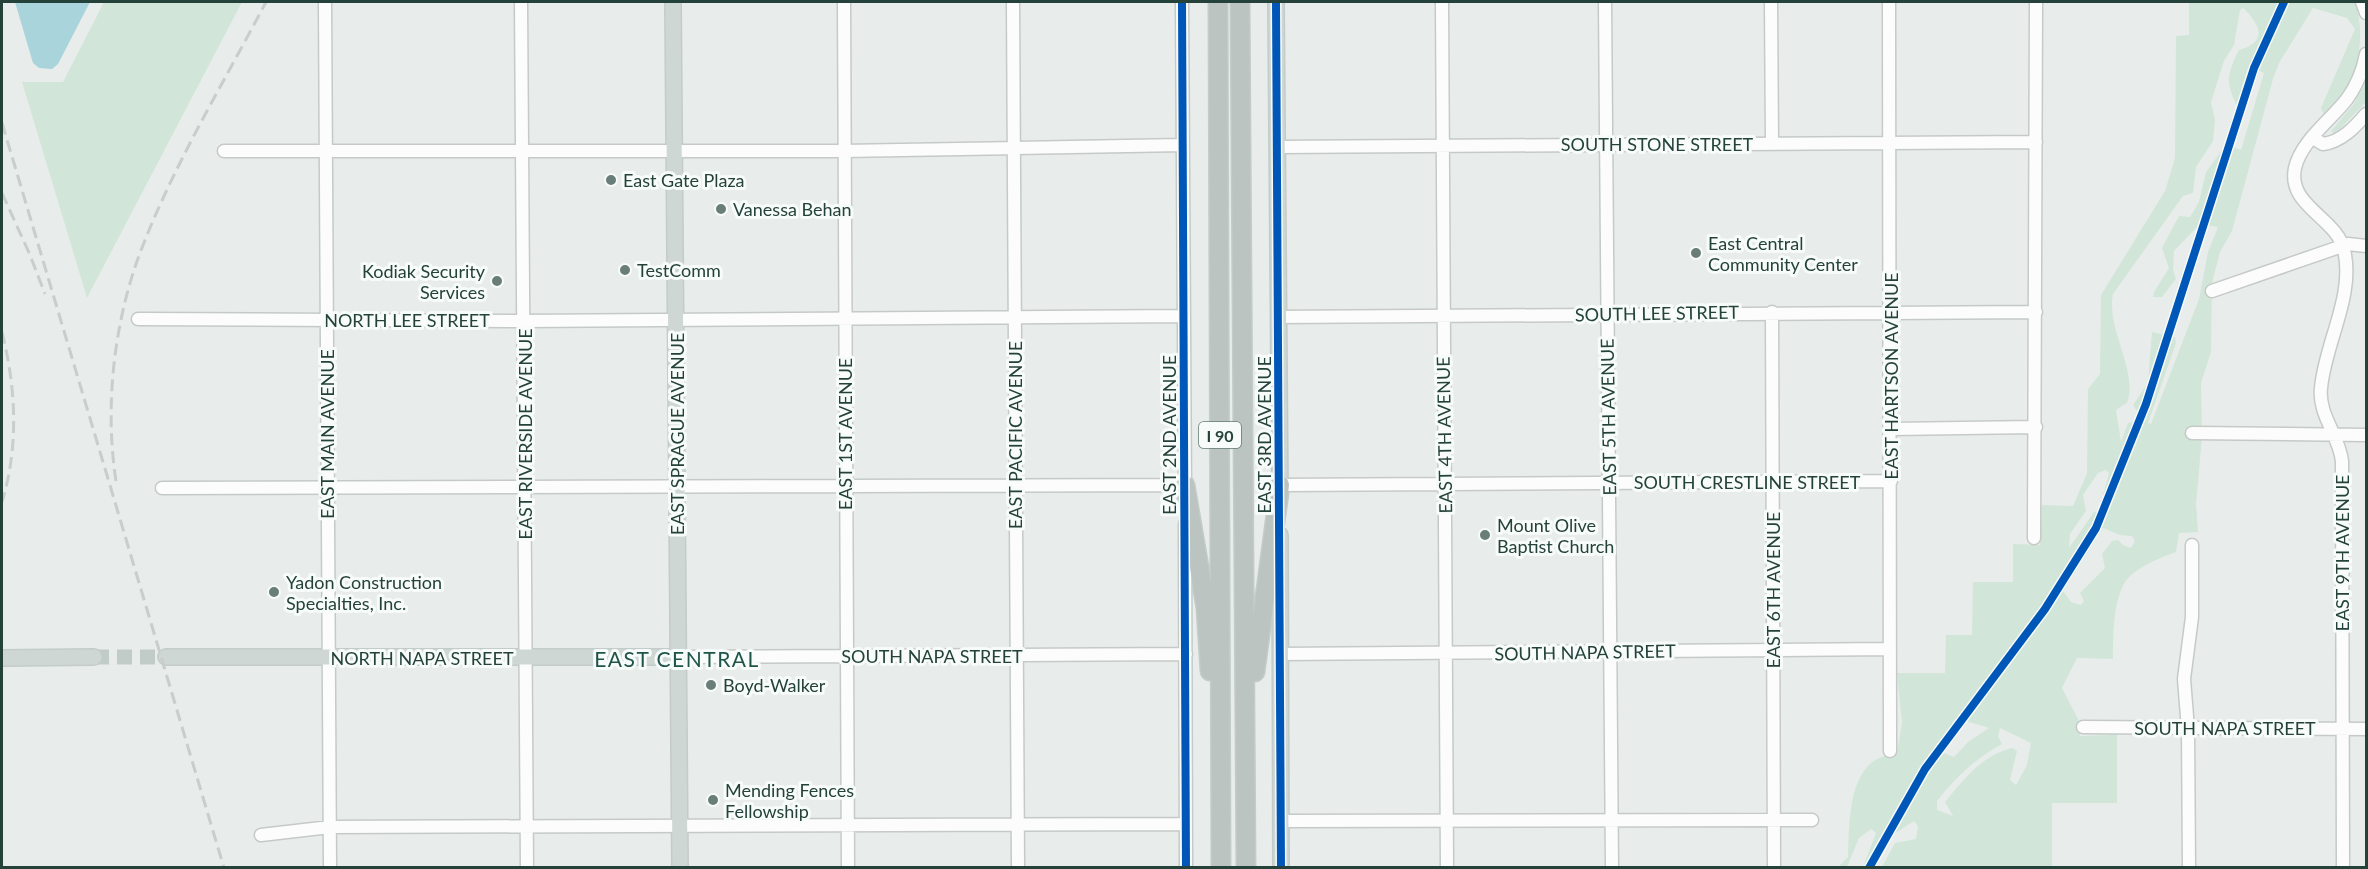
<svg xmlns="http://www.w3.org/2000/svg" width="2368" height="869" viewBox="0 0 2368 869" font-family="Lato,sans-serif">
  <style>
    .green { fill: #d1e6d8; fill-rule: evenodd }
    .water { fill: #a9d4db }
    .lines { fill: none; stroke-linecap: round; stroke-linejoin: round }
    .major-tunnel { stroke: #c1cbc8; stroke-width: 15; stroke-dasharray: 15 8; stroke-linecap: butt }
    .minor-casing { stroke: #c5cac8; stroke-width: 15 }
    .major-casing { stroke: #c3ccc9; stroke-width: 18 }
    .highway-casing { stroke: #c3ccc9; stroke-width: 21 }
    .minor { stroke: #fcfcfc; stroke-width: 12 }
    .major { stroke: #cfd7d5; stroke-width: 15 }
    .highway { stroke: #bcc4c2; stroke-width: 18 }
    .rail { stroke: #c9cdcc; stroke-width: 3; stroke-dasharray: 12 6; stroke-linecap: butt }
    .cycleway-casing { stroke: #f7fbf9; stroke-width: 11 }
    .cycleway { stroke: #0057b8; stroke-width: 8 }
    .poi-dot { fill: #697e78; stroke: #f7fbf9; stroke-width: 2 }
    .labels { text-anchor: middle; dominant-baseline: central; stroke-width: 6; stroke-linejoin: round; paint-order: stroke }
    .shield { fill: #f7fbf9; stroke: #637a73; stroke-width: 1.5 }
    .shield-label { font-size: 16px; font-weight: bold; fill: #24423a }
    .street-label { font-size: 18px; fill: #24423a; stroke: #f7fbf9 }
    .poi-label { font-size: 18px; fill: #24423a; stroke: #f7fbf9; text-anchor: start }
    .quarter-label { font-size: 21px; letter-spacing: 1.5px; fill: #1f5548; stroke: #f7fbf9 }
  </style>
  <rect width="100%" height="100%" fill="#e8edeb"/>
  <path class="green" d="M104,2H242L87,298L22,82H63Z
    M2189,2H2355C2368,43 2356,85 2324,115L2321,108L2355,29L2347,18L2313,8L2279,63L2273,79L2232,231L2220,252L2212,283L2211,352L2201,383L2202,437L2196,504L2198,532L2179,533L2176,552C2160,558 2133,568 2124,584C2113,603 2113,638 2113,659L2077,658L2062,688L2079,721L2080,736L2107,735L2117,731V803H2052V867H1882L1895,843L1916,839L1918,826L1914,821L1886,839L1869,867H1863L1876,833L1871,829L1859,838L1847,867L1837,868L1848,857C1849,830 1848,782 1871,763C1878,757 1888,755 1897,752L1902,723L1897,673H1945L1946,635H1972L1973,582H2013V544L2040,545L2042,505L2073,506L2087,473L2088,389L2100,374L2101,295L2165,191L2175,158L2176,36L2189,35ZM2243,8C2252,16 2268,35 2251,45C2248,48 2242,48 2238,51C2227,77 2225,81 2237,106L2225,146L2206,172L2199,202L2190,217L2179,216L2162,248L2169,268L2154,292L2153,297H2162L2176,279L2173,270L2174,251L2200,224L2218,227L2208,252L2199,299L2151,424L2148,423L2176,343L2175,337L2152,332L2148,383L2133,405L2140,416L2138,422L2128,423L2121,442L2116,410L2127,403C2139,372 2106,329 2113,294L2183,196L2193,193L2196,167L2213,141L2215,120L2211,102L2224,61L2234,45L2240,10ZM2255,69L2264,73L2241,150L2233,147L2250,87L2247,71ZM2106,470L2109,473L2103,495L2105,499L2100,512H2094L2069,548L2070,534L2086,511L2083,495L2098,473ZM2103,528L2120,535L2132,536L2135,541L2131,548L2123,545L2118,540L2112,541L2102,554L2105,568L2080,593L2084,601L2081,605L2071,602L2063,591ZM1966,721L1989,728L1968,742L1954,757L1944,753ZM2000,728L2031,743L2027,765L2016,785L2010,780L2017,751L2013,748C1983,754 1964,779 1945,802L1953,816L1937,810V801C1956,777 1975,759 2002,744L1998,736Z
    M2366,81V102L2335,134L2331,131L2354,104Z"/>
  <path class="water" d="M15,2H90L58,64L52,69L39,68L33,63Z"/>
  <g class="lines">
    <path class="major-tunnel" d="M94,657H166"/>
    <defs>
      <path id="minor" d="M325,2L330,868
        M521,2L527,868
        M844,2L848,868
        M1013,2L1018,868
        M1182,2L1185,491
        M1442,2L1447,868
        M1605,2L1612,868
        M1771,2L1772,143
        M1889,2L1890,751
        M2362,2L2366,13
        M2313,138L2323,144C2341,142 2355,127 2366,114
        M1278,147L2036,142
        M224,151H843L1182,145
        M2212,291L2348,244L2366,246
        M1772,312L1774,868
        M1278,317L2036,312
        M138,319L524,321L1183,316
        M1891,429L2036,427
        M2192,433L2366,435
        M1280,485L1891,481
        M162,488L1185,485
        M1185,524L1186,868
        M2034,538L2036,2
        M1281,654L1890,649
        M678,657L1186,654
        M2083,727L2366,729
        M1281,821L1812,820
        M261,835L330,827L1186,824
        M2189,868L2188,729L2184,679L2192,617V545
        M2343,868L2342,461C2339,435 2318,415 2321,388C2325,343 2355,295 2344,250C2336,217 2287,206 2295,168C2301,141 2331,120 2347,99C2357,85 2363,70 2366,54"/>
      <path id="major" d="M673,2L680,868
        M1276,2L1280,496
        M1280,535L1281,868
        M166,657H678
        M2,658L94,657"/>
      <path id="highway" d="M1218,2L1221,868
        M1240,2L1246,868
        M1185,485L1206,608L1210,671
        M1255,672L1280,485"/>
    </defs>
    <use href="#minor" class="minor-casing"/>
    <use href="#major" class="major-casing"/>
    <use href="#highway" class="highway-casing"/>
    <use href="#minor" class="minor"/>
    <use href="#major" class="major"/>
    <use href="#highway" class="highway"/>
    <path class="rail" d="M2,123L224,868
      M2,193L30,255L45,294
      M2,332C16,388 19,446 2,502
      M116,481C105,410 113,332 136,264C168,174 222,86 266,2"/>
    <defs>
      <path id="cycleway" d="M1182,2L1186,868
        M1276,2L1281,868
        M1869,868L1925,769L2045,609L2096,528L2146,404L2254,68L2284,2"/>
    </defs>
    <use href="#cycleway" class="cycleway-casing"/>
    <use href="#cycleway" class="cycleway"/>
  </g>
  <g class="poi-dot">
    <circle cx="611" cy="180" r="6"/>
    <circle cx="721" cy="209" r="6"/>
    <circle cx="1696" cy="253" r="6"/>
    <circle cx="625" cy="270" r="6"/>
    <circle cx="497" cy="281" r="6"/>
    <circle cx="1485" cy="535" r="6"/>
    <circle cx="274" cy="592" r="6"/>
    <circle cx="711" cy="685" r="6"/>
    <circle cx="713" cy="800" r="6"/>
  </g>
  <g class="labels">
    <rect class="shield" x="1199" y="422" width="42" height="26" rx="4.5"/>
    <g class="shield-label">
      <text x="1220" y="435">I 90</text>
    </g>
    <g class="street-label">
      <text x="1657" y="144">SOUTH STONE STREET</text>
      <text transform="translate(1657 313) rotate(-1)">SOUTH LEE STREET</text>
      <text x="407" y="320">NORTH LEE STREET</text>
      <text transform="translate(1891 376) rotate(-90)">EAST HARTSON AVENUE</text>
      <text transform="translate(1608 417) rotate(-91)">EAST 5TH AVENUE</text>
      <text transform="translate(327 434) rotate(-90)">EAST MAIN AVENUE</text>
      <text transform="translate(525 434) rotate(-90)">EAST RIVERSIDE AVENUE</text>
      <text transform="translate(677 434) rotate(-90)">EAST SPRAGUE AVENUE</text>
      <text transform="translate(845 434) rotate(-90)">EAST 1ST AVENUE</text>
      <text transform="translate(1015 435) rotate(-90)">EAST PACIFIC AVENUE</text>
      <text transform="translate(1169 435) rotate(-90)">EAST 2ND AVENUE</text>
      <text transform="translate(1264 435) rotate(-90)">EAST 3RD AVENUE</text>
      <text transform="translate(1444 435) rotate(-91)">EAST 4TH AVENUE</text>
      <text x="1747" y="482">SOUTH CRESTLINE STREET</text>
      <text transform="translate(2342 553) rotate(-90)">EAST 9TH AVENUE</text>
      <text transform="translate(1773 590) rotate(-90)">EAST 6TH AVENUE</text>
      <text transform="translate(1585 652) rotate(-1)">SOUTH NAPA STREET</text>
      <text x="932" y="656">SOUTH NAPA STREET</text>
      <text x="422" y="658">NORTH NAPA STREET</text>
      <text x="2225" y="728">SOUTH NAPA STREET</text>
    </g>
    <g class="poi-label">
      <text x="623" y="180">East Gate Plaza</text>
      <text x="733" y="209">Vanessa Behan</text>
      <text x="1708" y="243">East Central<tspan x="1708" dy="21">Community Center</tspan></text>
      <text x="637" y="270">TestComm</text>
      <text x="485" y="271" text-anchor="end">Kodiak Security<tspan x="485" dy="21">Services</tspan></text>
      <text x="1497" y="525">Mount Olive<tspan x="1497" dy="21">Baptist Church</tspan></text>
      <text x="286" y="582">Yadon Construction<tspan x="286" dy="21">Specialties, Inc.</tspan></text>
      <text x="723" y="685">Boyd-Walker</text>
      <text x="725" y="790">Mending Fences<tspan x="725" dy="21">Fellowship</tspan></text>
    </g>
    <g class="quarter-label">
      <text x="677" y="658">EAST CENTRAL</text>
    </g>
  </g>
  <rect width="2368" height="869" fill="none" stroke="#24423a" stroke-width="6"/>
</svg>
